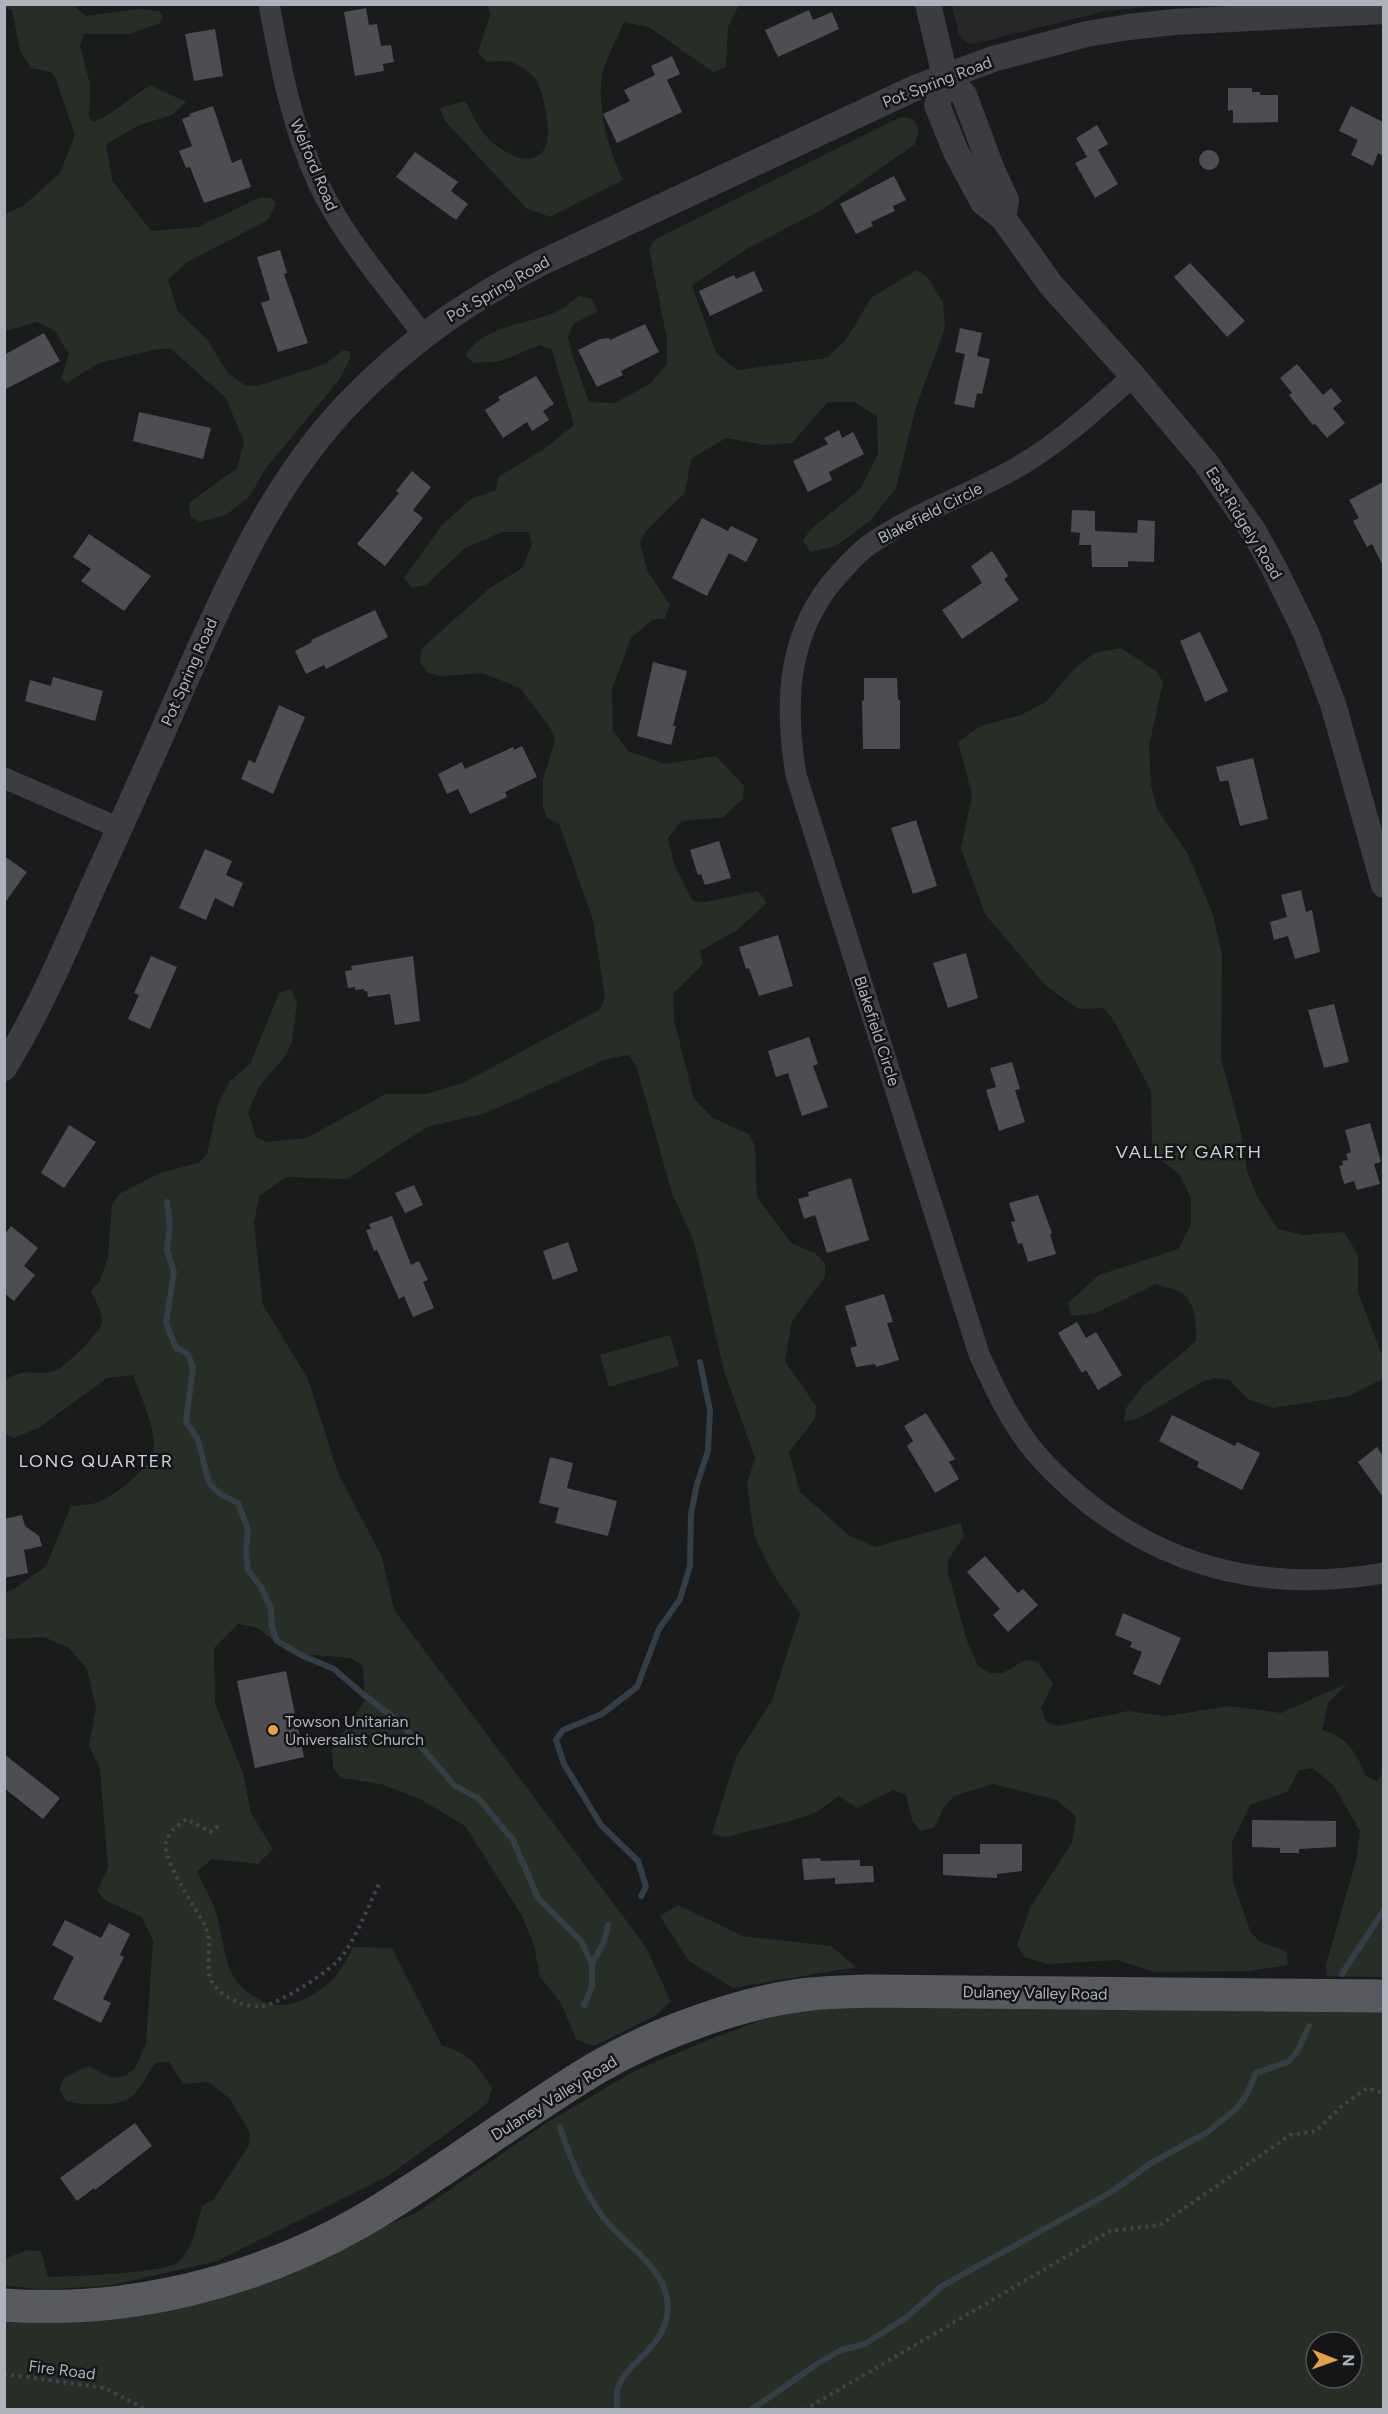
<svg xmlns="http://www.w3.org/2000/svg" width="1388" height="2414" viewBox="0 0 1388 2414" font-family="Figtree,sans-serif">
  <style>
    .built { fill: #262729 }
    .green { fill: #272e27; fill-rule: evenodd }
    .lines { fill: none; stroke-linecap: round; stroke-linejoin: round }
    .stream { stroke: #353e44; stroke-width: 6 }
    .building { fill: #4c4e51 }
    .path { stroke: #424448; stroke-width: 4; stroke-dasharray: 3 4.5; stroke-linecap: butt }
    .minor { stroke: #3c3d41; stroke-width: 21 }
    .tertiary { stroke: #3c3d41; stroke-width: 26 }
    .primary { stroke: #585a60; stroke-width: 33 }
    .poi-dot { fill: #e3a24c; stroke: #151517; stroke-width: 2 }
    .labels { text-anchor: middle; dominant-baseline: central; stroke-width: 5; stroke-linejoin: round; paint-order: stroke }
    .street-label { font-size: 16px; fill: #aeb3bb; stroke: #151517 }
    .poi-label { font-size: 16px; fill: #aeb3bb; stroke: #151517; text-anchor: start }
    .neighbourhood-label { font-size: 18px; letter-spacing: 1.5px; fill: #cfd2d7; stroke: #151517 }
  </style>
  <rect width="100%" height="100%" fill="#1a1b1c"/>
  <path class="built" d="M952,5V4L1160,5L1102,12L973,44L967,43L959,35Z"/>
  <path class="green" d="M5,4L73,5L86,16L139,9L159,11L163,17L160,23L130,34H84L80,46L90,84L89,117L93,122L106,116L150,85L186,102L172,115L140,125L106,144L112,180L151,231L198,227L259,198H272L276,203L268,220L186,263L168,280L178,312L207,339L228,373L244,385L258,386L325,364L342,351H349L351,357L339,380L266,468L250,496L226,515L200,522L190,516L189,503L237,468L244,442L226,398L171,349H158L99,363L67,383L61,379L69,354L55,331L37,322L5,331V214L23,206L60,173L75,135L55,77L51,72L31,68L20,51L12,10L5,8Z
    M488,5V4L739,5L728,27L726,67L713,72L649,27L624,22C618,37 605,59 602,75C597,109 608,149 623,180L550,217L526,208L445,121L440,108L465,101C472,113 478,128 487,137C499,150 528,170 543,151C554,139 544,87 533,76C529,72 519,65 514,63C507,60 494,62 486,62L478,52L490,15Z
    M901,117L913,119L919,130L915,144L823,209L750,247L692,285L716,353L737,370L827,358L845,341L872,297L917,270L928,278L943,302L945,328L916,407L896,488L870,521L836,546L810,552L803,541L810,530L860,489L878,454L877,416L854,402H828L792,443L765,445L726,438L691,459L685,493L646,531L640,543L647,570L670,605L665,618L652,620L631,638L612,689L613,730L628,751L665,764L716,756L744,786L743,799L723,817L682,821L668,838L674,864L693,901L705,902L758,891L767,903L736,931L700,951L703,964L673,994L674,1020L694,1099L713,1118L749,1134L755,1147L757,1197L791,1243L815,1253L825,1263V1277L792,1321L785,1361L816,1406L815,1419L789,1452L800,1492L850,1536L875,1547L961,1523L964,1536L948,1560V1573L967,1641L978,1666L990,1673H1003L1025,1660L1038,1662L1053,1684L1041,1708L1046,1721L1057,1726L1128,1711L1166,1716L1230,1706L1281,1713L1348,1683L1328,1703L1322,1730C1347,1736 1357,1754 1366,1776L1377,1782L1383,1771V1977L1327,1976L1326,1965L1357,1857L1360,1831L1334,1786L1313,1768L1299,1770L1288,1791L1250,1805L1232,1842L1233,1882L1251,1933L1261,1942L1286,1951L1288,1965L1249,1971L1155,1972L1117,1960L1048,1964L1024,1957L1017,1945L1030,1908L1072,1842L1076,1817L1057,1800L993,1784L954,1796L944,1807L934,1828L920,1831L912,1820L906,1795L893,1790L857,1808L839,1796L817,1812L791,1821L725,1837L712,1834L736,1757L772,1700L800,1614L771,1571L754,1535L747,1484L755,1458L724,1371L694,1242L672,1193L636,1065L628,1055L607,1059L486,1113L427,1127L347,1179L287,1177L259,1196L254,1223L263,1305L308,1379L338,1473L382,1557L394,1610L646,1947L671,2002L656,2015L594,2046L576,2039L561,2003L540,1977L534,1945L522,1916L465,1826L420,1799L381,1784L341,1778L333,1768L332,1749L365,1700L363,1666L351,1658L289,1653L258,1628L238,1624L214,1648L215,1703L243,1773L251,1813L273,1849L258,1864L212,1859L197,1872C203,1884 210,1896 215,1909C228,1948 219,1978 260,2000C274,2007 286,2006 300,2001C327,1990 341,1973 353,1947L392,1948L442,2046C467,2051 479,2067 492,2088L488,2102L478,2111L388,2176L217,2261L113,2285L44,2290L5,2285V2259L27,2250L41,2251L48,2277C72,2276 163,2274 178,2262C193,2249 197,2224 202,2206L213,2200L249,2145L250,2133L230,2099L209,2082L183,2084L169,2062L155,2063C148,2073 140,2091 130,2098C117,2107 80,2105 66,2101L59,2089L65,2077L88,2066L112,2078L125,2076L135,2068L146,2044L153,1941L142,1917L106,1901L97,1891L108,1868L100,1769L89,1746L96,1707L87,1669L69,1648L44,1637L5,1639V1593L14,1589L46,1566L71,1506C80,1505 91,1505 99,1502C115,1496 154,1465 154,1447C154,1423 141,1398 133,1375L107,1378L40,1427L14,1438L5,1434V1380C27,1366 33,1377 54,1371C63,1369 97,1335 101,1326C105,1314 95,1301 91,1291L100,1281L108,1257L112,1205L119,1194L160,1173L198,1163L207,1154L218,1104L230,1081L250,1064L279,993L291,989L297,1001L292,1042L286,1055L259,1087L248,1112L256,1137L267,1142L307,1138L386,1094H426L463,1083L599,1010L605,998L593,920L559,824L547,818L543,806V779L555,741L551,729L520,688L483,673L441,676L428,673L420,662L422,649L431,640L490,588L522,568L532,544L529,532H502L465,548L426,585L412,588L404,578L441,526L471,499L496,490L498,477L544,449L574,425L552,350L540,345L501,361L474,363L465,355C485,325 526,325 556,312C564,309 572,301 579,296L592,299L598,311L573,324L568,337L571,351L589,402L615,403L650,384L667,364V339L649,249L656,239Z
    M1121,648L1156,671L1163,682L1149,746L1151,785L1157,809L1188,854L1213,915L1222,955L1221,1059L1241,1132L1247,1171L1257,1196L1278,1229L1303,1235L1344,1232L1358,1255V1292L1383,1358V1379L1349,1396L1273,1408L1248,1399L1229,1380L1216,1378L1204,1381L1137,1419L1124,1421L1126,1408L1143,1386L1196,1341C1197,1326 1195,1299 1180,1292C1173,1288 1163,1287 1156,1284L1096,1313L1071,1316L1068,1303L1099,1275L1178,1249L1191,1225V1198L1179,1174L1158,1158L1152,1146L1151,1091L1113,1019L1104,1008L1079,1009L1046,986L985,914L961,849L972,795L958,742L981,726L1021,715L1046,702L1073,670L1094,653Z
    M670,1335L679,1366L609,1387L600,1355Z
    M678,1905L743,1936L831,1946L856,1967L733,1988L689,1961L660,1916Z
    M868,2004L1383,2009V2409H5V2317L367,2234L416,2213L545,2124L636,2070L713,2038L762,2020L811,2007ZM1316,2342H1352V2378H1316Z"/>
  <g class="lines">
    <path class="stream" d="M167,1202L170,1224L167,1250L174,1272L166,1323L176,1348L188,1354L193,1368L186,1422L198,1440L209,1483L220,1494L238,1503L248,1530L246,1552L248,1570L261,1587L271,1608L272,1627L277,1641L303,1656L334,1669L364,1695L402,1724L454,1785L479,1799L494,1817L513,1840L538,1898L581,1941L592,1964V1987L584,2005
      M641,1896L646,1887L638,1861L601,1825L564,1764L556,1740L563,1730L602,1714L637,1687L659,1629L680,1599L690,1566L691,1514L697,1484L708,1451L710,1410L700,1362
      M592,1964L604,1942L608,1925
      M1342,1974L1384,1910
      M560,2127C570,2158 583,2190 603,2217C627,2248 674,2271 667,2316C661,2350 628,2361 618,2387C616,2393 617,2403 617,2410
      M751,2410L817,2364L841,2350L865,2344L907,2317L942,2286L1113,2191L1151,2163L1206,2133L1236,2109L1247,2094L1256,2073L1288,2062L1297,2052L1309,2026"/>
  </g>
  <path class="building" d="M366,8L369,25L377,24L381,46L391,45L394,62L383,64L384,71L355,76L344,12Z
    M809,10L813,20L832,12L839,29L778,57L765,30Z
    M215,29L223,76L194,81L185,34Z
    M672,56L680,74L667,80L682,112L617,143L603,114L630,101L624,90L655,75L651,66Z
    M1228,88H1252V92H1260V95H1278V122L1233,123V110L1228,111Z
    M213,106L232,163L241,159L251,187L204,203L190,167L186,168L179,151L192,146L182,119L190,116L189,114Z
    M1351,106L1383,122V156L1378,153L1373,166L1351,155L1358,140L1339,131Z
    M1097,125L1108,144L1098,150L1118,184L1095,198L1075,163L1087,157L1076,138Z
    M1199 160a10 10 0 1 1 20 0a10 10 0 1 1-20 0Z
    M415,152L458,182L451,191L468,204L456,220L396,177Z
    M894,176L906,200L893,206L895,211L871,222L873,226L856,234L840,204Z
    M280,250L287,273L284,274L308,343L278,352L261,303L270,300L257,257Z
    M1190,263L1245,321L1227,337L1174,277Z
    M754,271L763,291L710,316L699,291L734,275L736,279Z
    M645,324L659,352L621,371L623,375L597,387L578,350L600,339L609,338L610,340Z
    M960,328L982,333L977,356L990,359L982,394L977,393L974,408L954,404L965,354L955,352Z
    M44,333L60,361L4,390V355Z
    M1297,364L1323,395L1331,388L1342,401L1333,408L1345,423L1327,438L1315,424L1313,425L1289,395L1292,393L1280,378Z
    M536,376L554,404L543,411L549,420L532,431L527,422L503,438L485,410L500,400L498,397Z
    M139,412L211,428L203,459L133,441Z
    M839,430L842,438L853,432L864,454L829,472L832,480L808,492L793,461L828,444L824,438Z
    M412,471L431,487L413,510L423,518L385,566L357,544L399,493L396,491Z
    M1383,482V566L1372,544L1367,547L1353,521L1359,518L1349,500Z
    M1072,510L1095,511V531L1137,533L1138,520L1155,521L1154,562L1128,561V567H1092L1091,545H1079L1080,533L1071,532Z
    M702,518L728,531L731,526L758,539L746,562L729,553L707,596L672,578Z
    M89,534L151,576L124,611L81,581L91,569L73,557Z
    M992,551L1008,576L1004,579L1019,600L962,639L942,610L982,583L971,566Z
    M375,610L388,637L326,669L324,665L306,674L295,651L312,642L311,640Z
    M1200,632L1228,691L1205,702L1180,641Z
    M653,662L687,671L673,726H676L671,745L637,736Z
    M53,677L103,691L95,721L25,701L30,680L51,686Z
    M864,678H897L898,700H900V749H863L862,700L864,701Z
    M279,705L305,717L273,794L241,779L249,760L255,763Z
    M522,746L537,777L505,792L507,797L470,814L458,789L447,794L438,774L462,762L465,769L513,747L514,750Z
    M1253,758L1268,819L1240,826L1228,780L1220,782L1216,767Z
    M916,820L937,886L913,894L891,828Z
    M719,841L731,878L705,885L701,874L698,875L690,850Z
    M205,849L232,861L226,875L243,883L233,907L215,898L206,920L179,908Z
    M4,856L27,872L4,904Z
    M1301,890L1306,912L1312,910L1320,952L1295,959L1288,936L1274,940L1270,922L1287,917L1281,895Z
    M778,935L793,986L759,996L749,968L746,969L739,947Z
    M966,953L978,998L948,1008L933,963Z
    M151,956L177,967L150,1029L128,1019L139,995L134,993Z
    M413,956L420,1021L395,1025L390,994L368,997L367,991H364V989L355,990V987L348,988L345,971L352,970L351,966Z
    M1334,1004L1349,1062L1324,1068L1308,1010Z
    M809,1037L818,1064L813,1066L828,1107L802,1116L788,1073L776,1077L768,1051Z
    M1012,1062L1020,1089L1015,1090L1025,1122L999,1131L986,1090L996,1087L990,1068Z
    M1370,1123L1381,1162L1374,1164L1380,1184L1357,1190L1354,1181L1344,1184L1339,1166L1343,1165L1342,1161L1348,1160L1346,1154L1351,1152L1345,1130Z
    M69,1125L96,1142L64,1188L41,1173Z
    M851,1178L869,1240L827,1253L815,1215L804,1219L798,1199L809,1196L808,1192Z
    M414,1185L423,1205L405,1213L395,1193Z
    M1038,1195L1052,1233L1050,1234L1056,1254L1028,1262L1022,1243L1018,1244L1011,1222L1015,1221L1009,1203Z
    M392,1216L411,1265L419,1261L428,1280L423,1282L434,1308L413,1317L404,1296L399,1299L377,1250L374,1251L366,1230L371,1229L369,1224Z
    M11,1226L38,1248L24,1266L35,1275L14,1301L4,1293V1235Z
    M568,1242L578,1271L553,1280L543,1251Z
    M884,1294L893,1322L887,1323L899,1360L876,1367L875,1364L856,1367L850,1348L857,1346L845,1306Z
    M1077,1322L1086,1338L1096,1332L1122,1375L1098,1390L1086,1370L1082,1373L1058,1333Z
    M926,1413L955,1459L949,1462L959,1479L935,1493L907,1446L913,1441L904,1426Z
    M1172,1415L1235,1446L1237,1442L1260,1453L1242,1490L1197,1467L1199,1462L1159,1441Z
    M1377,1447L1383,1456V1497L1358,1462Z
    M550,1457L573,1463L567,1488L617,1501L608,1536L555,1523L559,1508L539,1503Z
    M22,1515L25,1526L39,1536L42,1546L24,1550L28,1573L4,1578V1519Z
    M985,1556L1018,1593L1023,1589L1038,1605L1008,1632L993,1615L1000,1609L967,1572Z
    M1123,1613L1181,1638L1160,1685L1133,1674L1142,1652L1130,1647L1132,1642L1115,1635Z
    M1328,1651L1329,1677L1268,1678V1652Z
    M286,1671L304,1757L255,1768L237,1681Z
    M4,1754L60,1798L43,1819L4,1788Z
    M1252,1820L1336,1821V1847L1299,1849V1853H1280V1848L1252,1847Z
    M980,1844H1022V1871L997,1874V1878L943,1875V1854H980Z
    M820,1858L821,1861L860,1860V1866H873L874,1882L835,1884V1878L804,1880L802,1859Z
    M65,1920L101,1938L109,1923L130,1934L120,1955L124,1957L103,1999L111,2003L101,2023L53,1999L74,1957L52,1945Z
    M135,2123L152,2146L95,2190L94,2188L77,2201L60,2178Z"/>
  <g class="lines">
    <path class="path" d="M218,1826L210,1832L187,1819C179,1824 168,1832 166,1842C162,1861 197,1909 206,1928C214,1946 202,1970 214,1985C223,1998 248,2009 263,2006C282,2002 331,1971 343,1955C358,1934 368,1906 380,1882
      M4,2374L105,2388L147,2410
      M804,2410L1110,2231L1160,2225L1290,2135L1316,2131L1342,2106L1367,2088L1384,2093"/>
    <path class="minor" d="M269,4C281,68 291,125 319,185C344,238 388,287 423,335
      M1133,376C1093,412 1054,448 1007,473C961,498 911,515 869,545C858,553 848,564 839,574C787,631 784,702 796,775L979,1354C993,1385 1007,1415 1027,1442C1044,1465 1066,1485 1088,1503C1175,1572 1275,1592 1384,1573
      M4,778L119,828"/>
    <path class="tertiary" d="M928,4L945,76L937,105L956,152L983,202L1003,218L1051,285L1133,376L1206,463L1254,532L1274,568L1306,633L1333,704L1384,885
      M945,76L964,95L992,170L1006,200L1003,218
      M4,1068C38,1012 64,953 90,893C124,819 157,745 190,670C232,576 275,481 347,405C405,344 468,300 543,262L915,88L993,59L1087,34L1129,27L1174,22L1384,11"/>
    <path class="primary" d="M4,2305C128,2314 254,2283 362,2221C443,2174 517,2115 598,2067C657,2033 743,2001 811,1994C830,1992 849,1992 867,1991L1384,1996"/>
  </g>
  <circle class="poi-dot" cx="273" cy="1730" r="6"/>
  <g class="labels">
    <g class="street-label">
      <text transform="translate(937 82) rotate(-21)">Pot Spring Road</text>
      <text transform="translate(314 165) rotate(67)">Welford Road</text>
      <text transform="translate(498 289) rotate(-30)">Pot Spring Road</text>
      <text transform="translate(930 513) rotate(-27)">Blakefield Circle</text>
      <text transform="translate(1244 523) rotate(58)">East Ridgely Road</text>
      <text transform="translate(189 672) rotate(-66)">Pot Spring Road</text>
      <text transform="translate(877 1031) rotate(72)">Blakefield Circle</text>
      <text transform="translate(1035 1993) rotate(1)">Dulaney Valley Road</text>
      <text transform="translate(554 2098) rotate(-32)">Dulaney Valley Road</text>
      <text transform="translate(62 2370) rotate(7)">Fire Road</text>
    </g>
    <g class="poi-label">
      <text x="285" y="1721">Towson Unitarian<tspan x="285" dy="18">Universalist Church</tspan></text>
    </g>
    <g class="neighbourhood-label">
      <text x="1189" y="1152">VALLEY GARTH</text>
      <text x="96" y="1461">LONG QUARTER</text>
    </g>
  </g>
  <rect width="1388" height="2414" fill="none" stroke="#aeb3bb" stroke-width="12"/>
  <g transform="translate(1334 2360) rotate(91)"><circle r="28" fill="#151517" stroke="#525459" stroke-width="1.5"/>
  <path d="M0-4.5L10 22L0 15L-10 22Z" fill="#e3a24c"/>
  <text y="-9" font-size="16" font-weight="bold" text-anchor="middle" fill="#aeb3bb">N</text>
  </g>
</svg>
